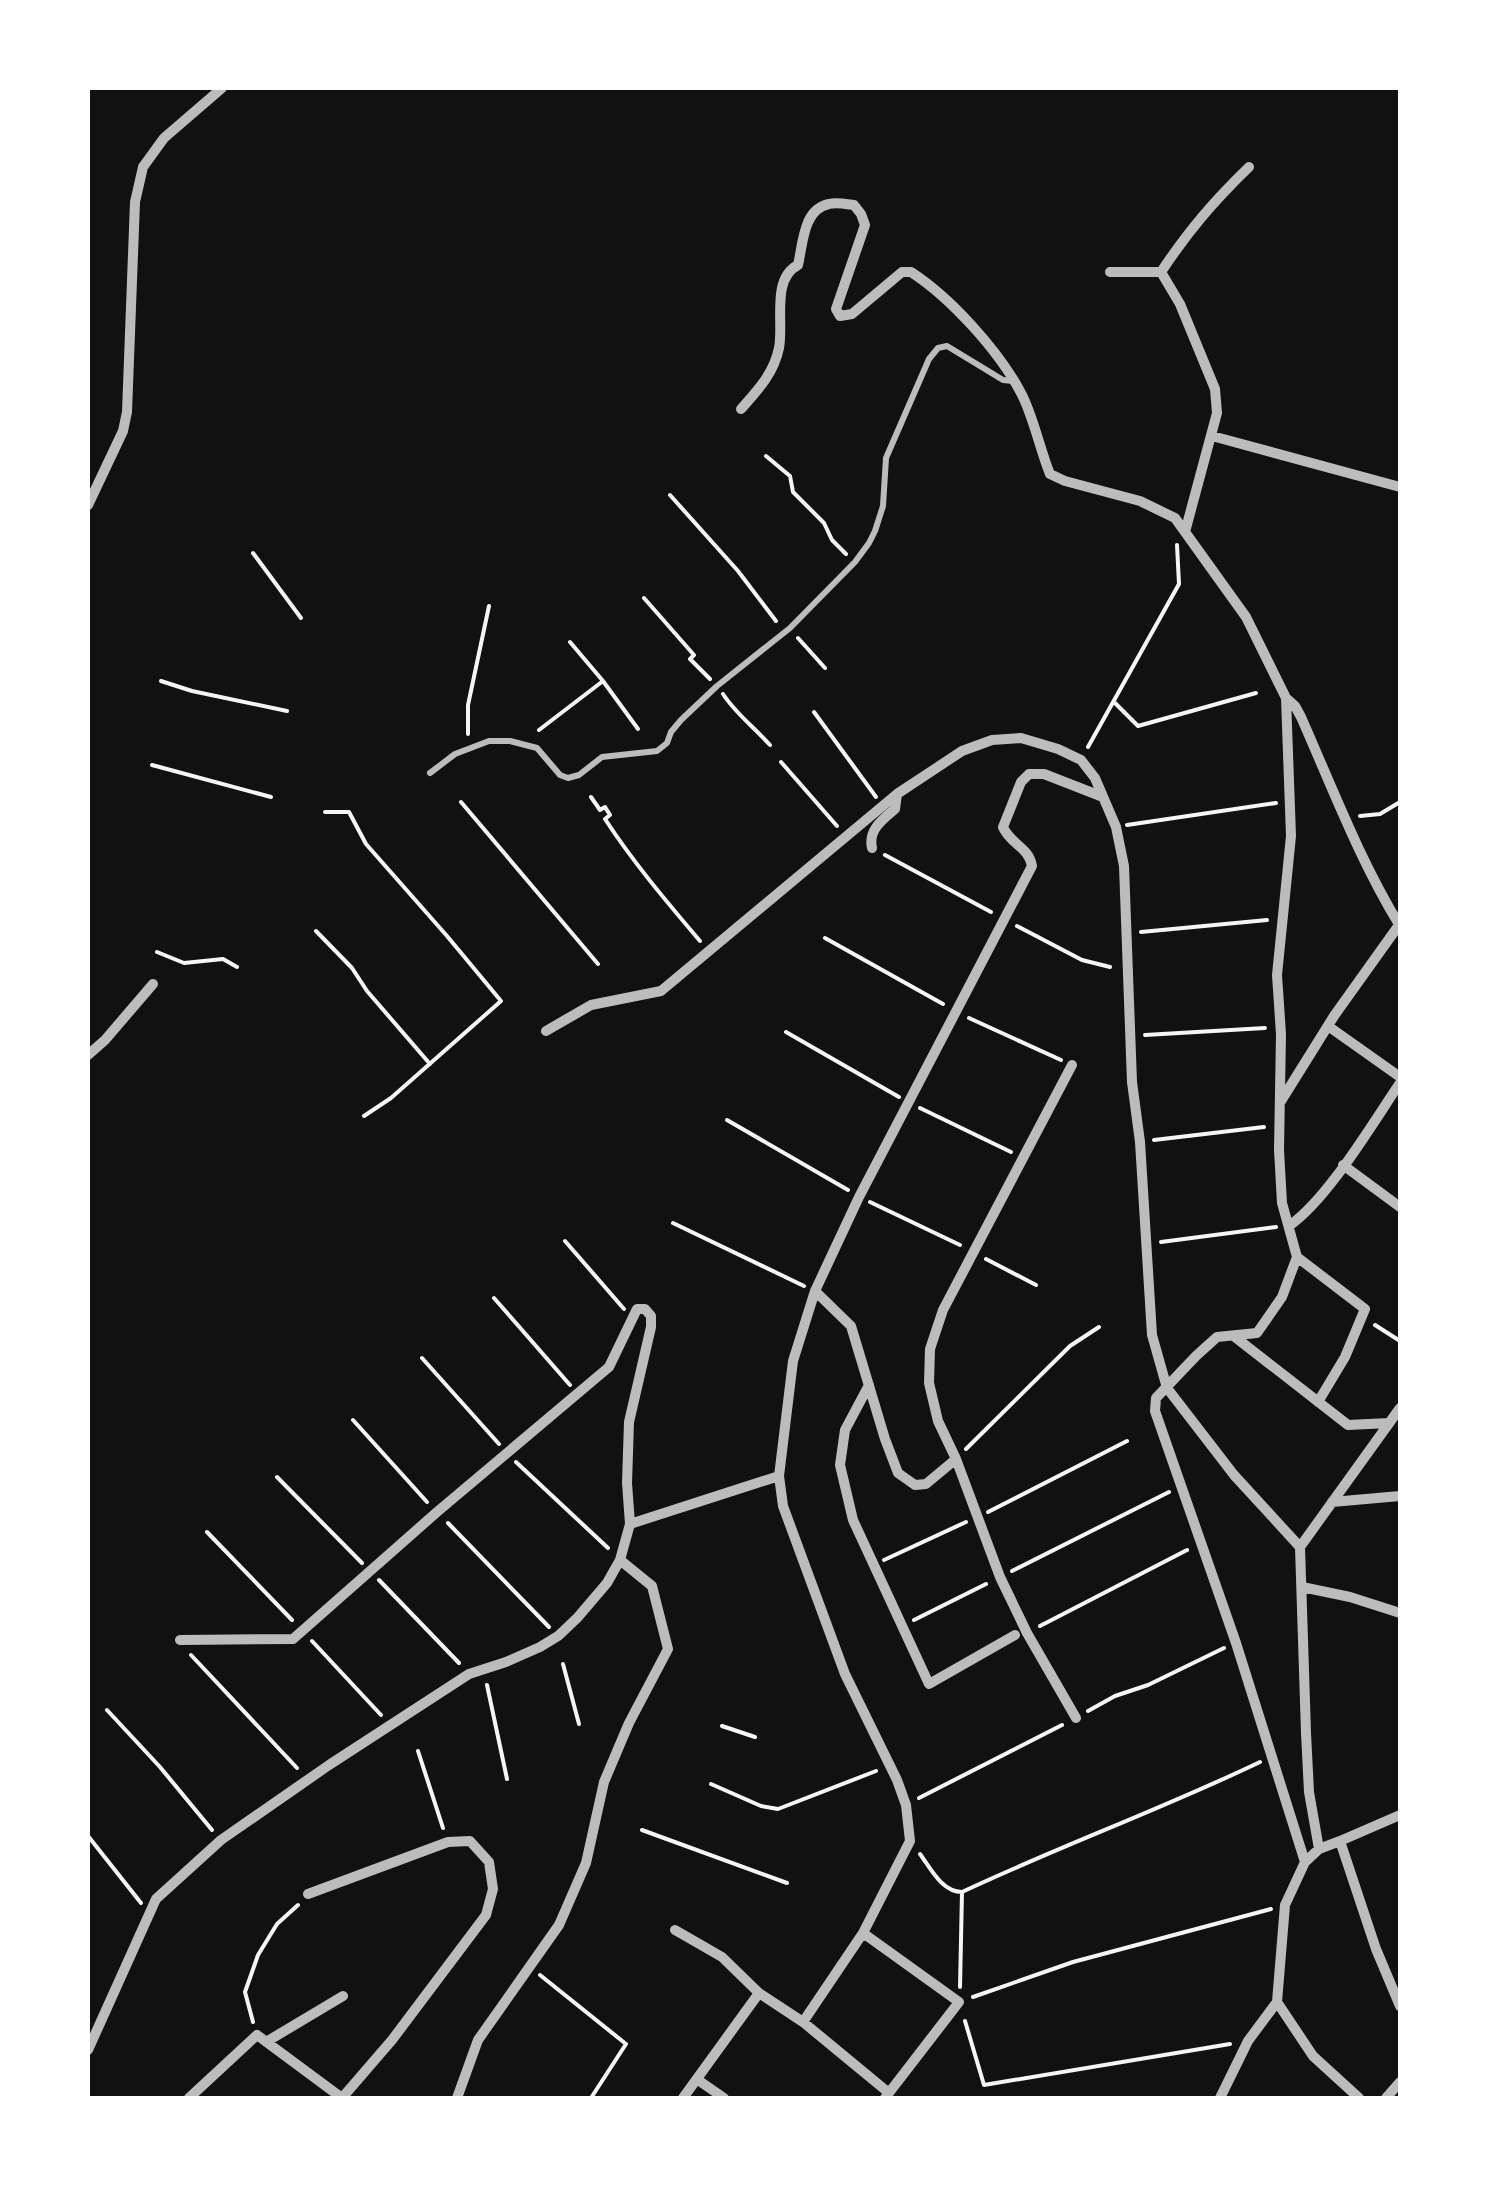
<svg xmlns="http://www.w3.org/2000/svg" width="1488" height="2186" viewBox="0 0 1488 2186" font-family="'Titillium Web',sans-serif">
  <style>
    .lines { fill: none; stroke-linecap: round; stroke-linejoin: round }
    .path { stroke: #f5f5f5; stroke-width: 4 }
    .service { stroke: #bcbcbc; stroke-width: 6 }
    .minor { stroke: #bcbcbc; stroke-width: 10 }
  </style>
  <rect width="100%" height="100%" fill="#111"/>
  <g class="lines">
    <path class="path" d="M766,456L790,476L793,492L824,523L832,540L846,554
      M670,495L738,571L776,621
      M253,553L301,618
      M644,598L694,655L690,659L710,679
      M798,638L825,668
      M570,642L603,681L638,729
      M161,681L192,691L287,711
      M723,694C736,714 754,727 770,745
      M1115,703L1138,726L1256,693
      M814,712L876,797
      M539,730L603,681
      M468,734V705L489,606
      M1088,747L1179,584L1177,545
      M781,762L837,826
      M152,765L271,797
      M591,797L600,810L605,807L610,815L605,819C633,862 666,901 700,941
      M461,802L598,964
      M325,812H349L366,844L447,936L501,1001L391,1098L364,1116
      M1360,816L1380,814L1400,802
      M1127,825L1276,803
      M885,855L991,912
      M1017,926L1082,960L1110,967
      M316,931L352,968L367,991L430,1064
      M1141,932L1267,920
      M825,938L943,1004
      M157,952L184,963L223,959L237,967
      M969,1018L1061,1060
      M786,1032L899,1097
      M1145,1035L1265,1028
      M920,1108L1011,1152
      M727,1120L848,1190
      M1154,1140L1264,1127
      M870,1202L960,1245
      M673,1223L804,1286
      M565,1241L624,1309
      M1161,1242L1276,1227
      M986,1259L1036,1285
      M494,1298L570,1385
      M1375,1325L1400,1341
      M422,1358L499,1444
      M353,1420L427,1502
      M966,1449L1070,1346L1099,1327
      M516,1462L608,1548
      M277,1477L362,1563
      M988,1512L1127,1441
      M448,1523L549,1627
      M207,1532L292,1620
      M884,1560L966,1522
      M1012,1571L1169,1492
      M379,1580L459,1663
      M914,1620L986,1584
      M1040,1626L1187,1550
      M312,1641L381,1715
      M191,1655L297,1768
      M563,1664L579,1724
      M487,1685L507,1779
      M107,1710L160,1767L212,1830
      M1088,1711L1115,1696L1148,1685L1224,1648
      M722,1726L755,1737
      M418,1751L443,1828
      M711,1784L761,1806L778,1809L876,1771
      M919,1798L1062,1725
      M642,1830L787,1883
      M88,1836L141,1903
      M920,1854C931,1869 942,1892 962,1892
      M962,1892C1060,1846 1162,1809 1260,1762
      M540,1975L626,2044L591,2098
      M960,1987L962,1892
      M973,1997L1073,1962L1271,1909
      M965,2021L984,2085L1230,2044
      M253,2022L245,1992L258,1955L277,1924L298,1905"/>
    <path class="service" d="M430,773L455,754L489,741H510L537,748L560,775L568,778L579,775L602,757L657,751L667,743L671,732L681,720L717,686L790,628L855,562L869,543L875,531L883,506L886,458L929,359L938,348L947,346L1003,380L1013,381"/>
    <path class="minor" d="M1110,272H1161L1180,304L1215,389L1217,413L1185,532
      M1161,272C1189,230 1213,202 1249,167
      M741,409C758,390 774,373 779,348C784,322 771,279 798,265C803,244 803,209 829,204C836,202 846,204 854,205L861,214L865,225L836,309L840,316L852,314L902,272H911C951,298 999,351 1021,393C1033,415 1040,450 1050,474L1065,481L1140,501L1175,518L1246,617L1286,698L1291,836L1277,975L1281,1034L1279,1150L1282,1203L1297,1257L1282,1297L1257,1333L1217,1337L1196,1356L1156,1398L1155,1411L1236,1643L1305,1862
      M1212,436L1400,487
      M88,505L123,431L127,412L135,202L143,167L164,138L222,88
      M1286,698L1295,706L1301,717C1332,787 1360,861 1400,926
      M872,848C868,830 882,820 895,809L897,794
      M1328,1026L1400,1077
      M546,1031L591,1005L661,991L897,794L962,751L992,740L1021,738L1058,749L1081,760L1095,778L1116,827L1124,866L1132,1082L1140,1142L1152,1335L1167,1388L1234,1475L1300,1547
      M88,1055L105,1040L153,984
      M1072,1065L943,1310L930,1349L929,1383L938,1421L956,1459L1000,1577L1027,1633L1076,1718
      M1281,1101L1334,1016L1399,925
      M1343,1165L1400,1207
      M1289,1226C1328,1199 1372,1124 1400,1083
      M1297,1257L1365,1309L1345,1357L1318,1402
      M815,1291L851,1326L885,1439L898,1473L915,1485L926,1484L956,1459
      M1235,1337L1348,1425L1389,1423
      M869,1385L845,1430L840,1465L853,1520L929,1684L1015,1635
      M1400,1408L1300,1547L1306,1733L1309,1792L1319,1849L1340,1841L1376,1949L1400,2006
      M1332,1502L1400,1496
      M630,1524L779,1476
      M1302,1587L1350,1597L1400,1613
      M1340,1841L1400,1815
      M675,1930L722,1957L759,1993L803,2022L889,2093
      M863,1933L959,2002L885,2098
      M1277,2002L1313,2056L1359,2098
      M803,2022L863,1933L910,1841L906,1805L897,1780L845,1674L783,1506L779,1476L793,1361L815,1291L859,1197L1032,866C1029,847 1010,844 1003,827L1021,782L1029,774H1044L1103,797
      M266,2042L343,1996
      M88,2050L156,1899L221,1840L329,1765L469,1674L506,1662L540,1647L558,1636L578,1617L607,1583L620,1560L630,1524L627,1483L629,1422L651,1327V1316L645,1309H637L609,1367L437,1512L293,1639L180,1640
      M698,2080L724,2098
      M189,2098L257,2035L342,2098L392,2040L486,1915L493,1889L489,1862L470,1841L448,1842L308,1894
      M457,2098L478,2040L559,1925L586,1863L604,1782L629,1723L668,1649L652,1586L620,1560
      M683,2098L759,1993
      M1220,2098L1248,2041L1277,2002L1285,1905L1305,1862L1319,1849
      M1386,2098L1400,2082"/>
  </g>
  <rect width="1488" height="2186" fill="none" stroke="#ffffff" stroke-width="180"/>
</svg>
